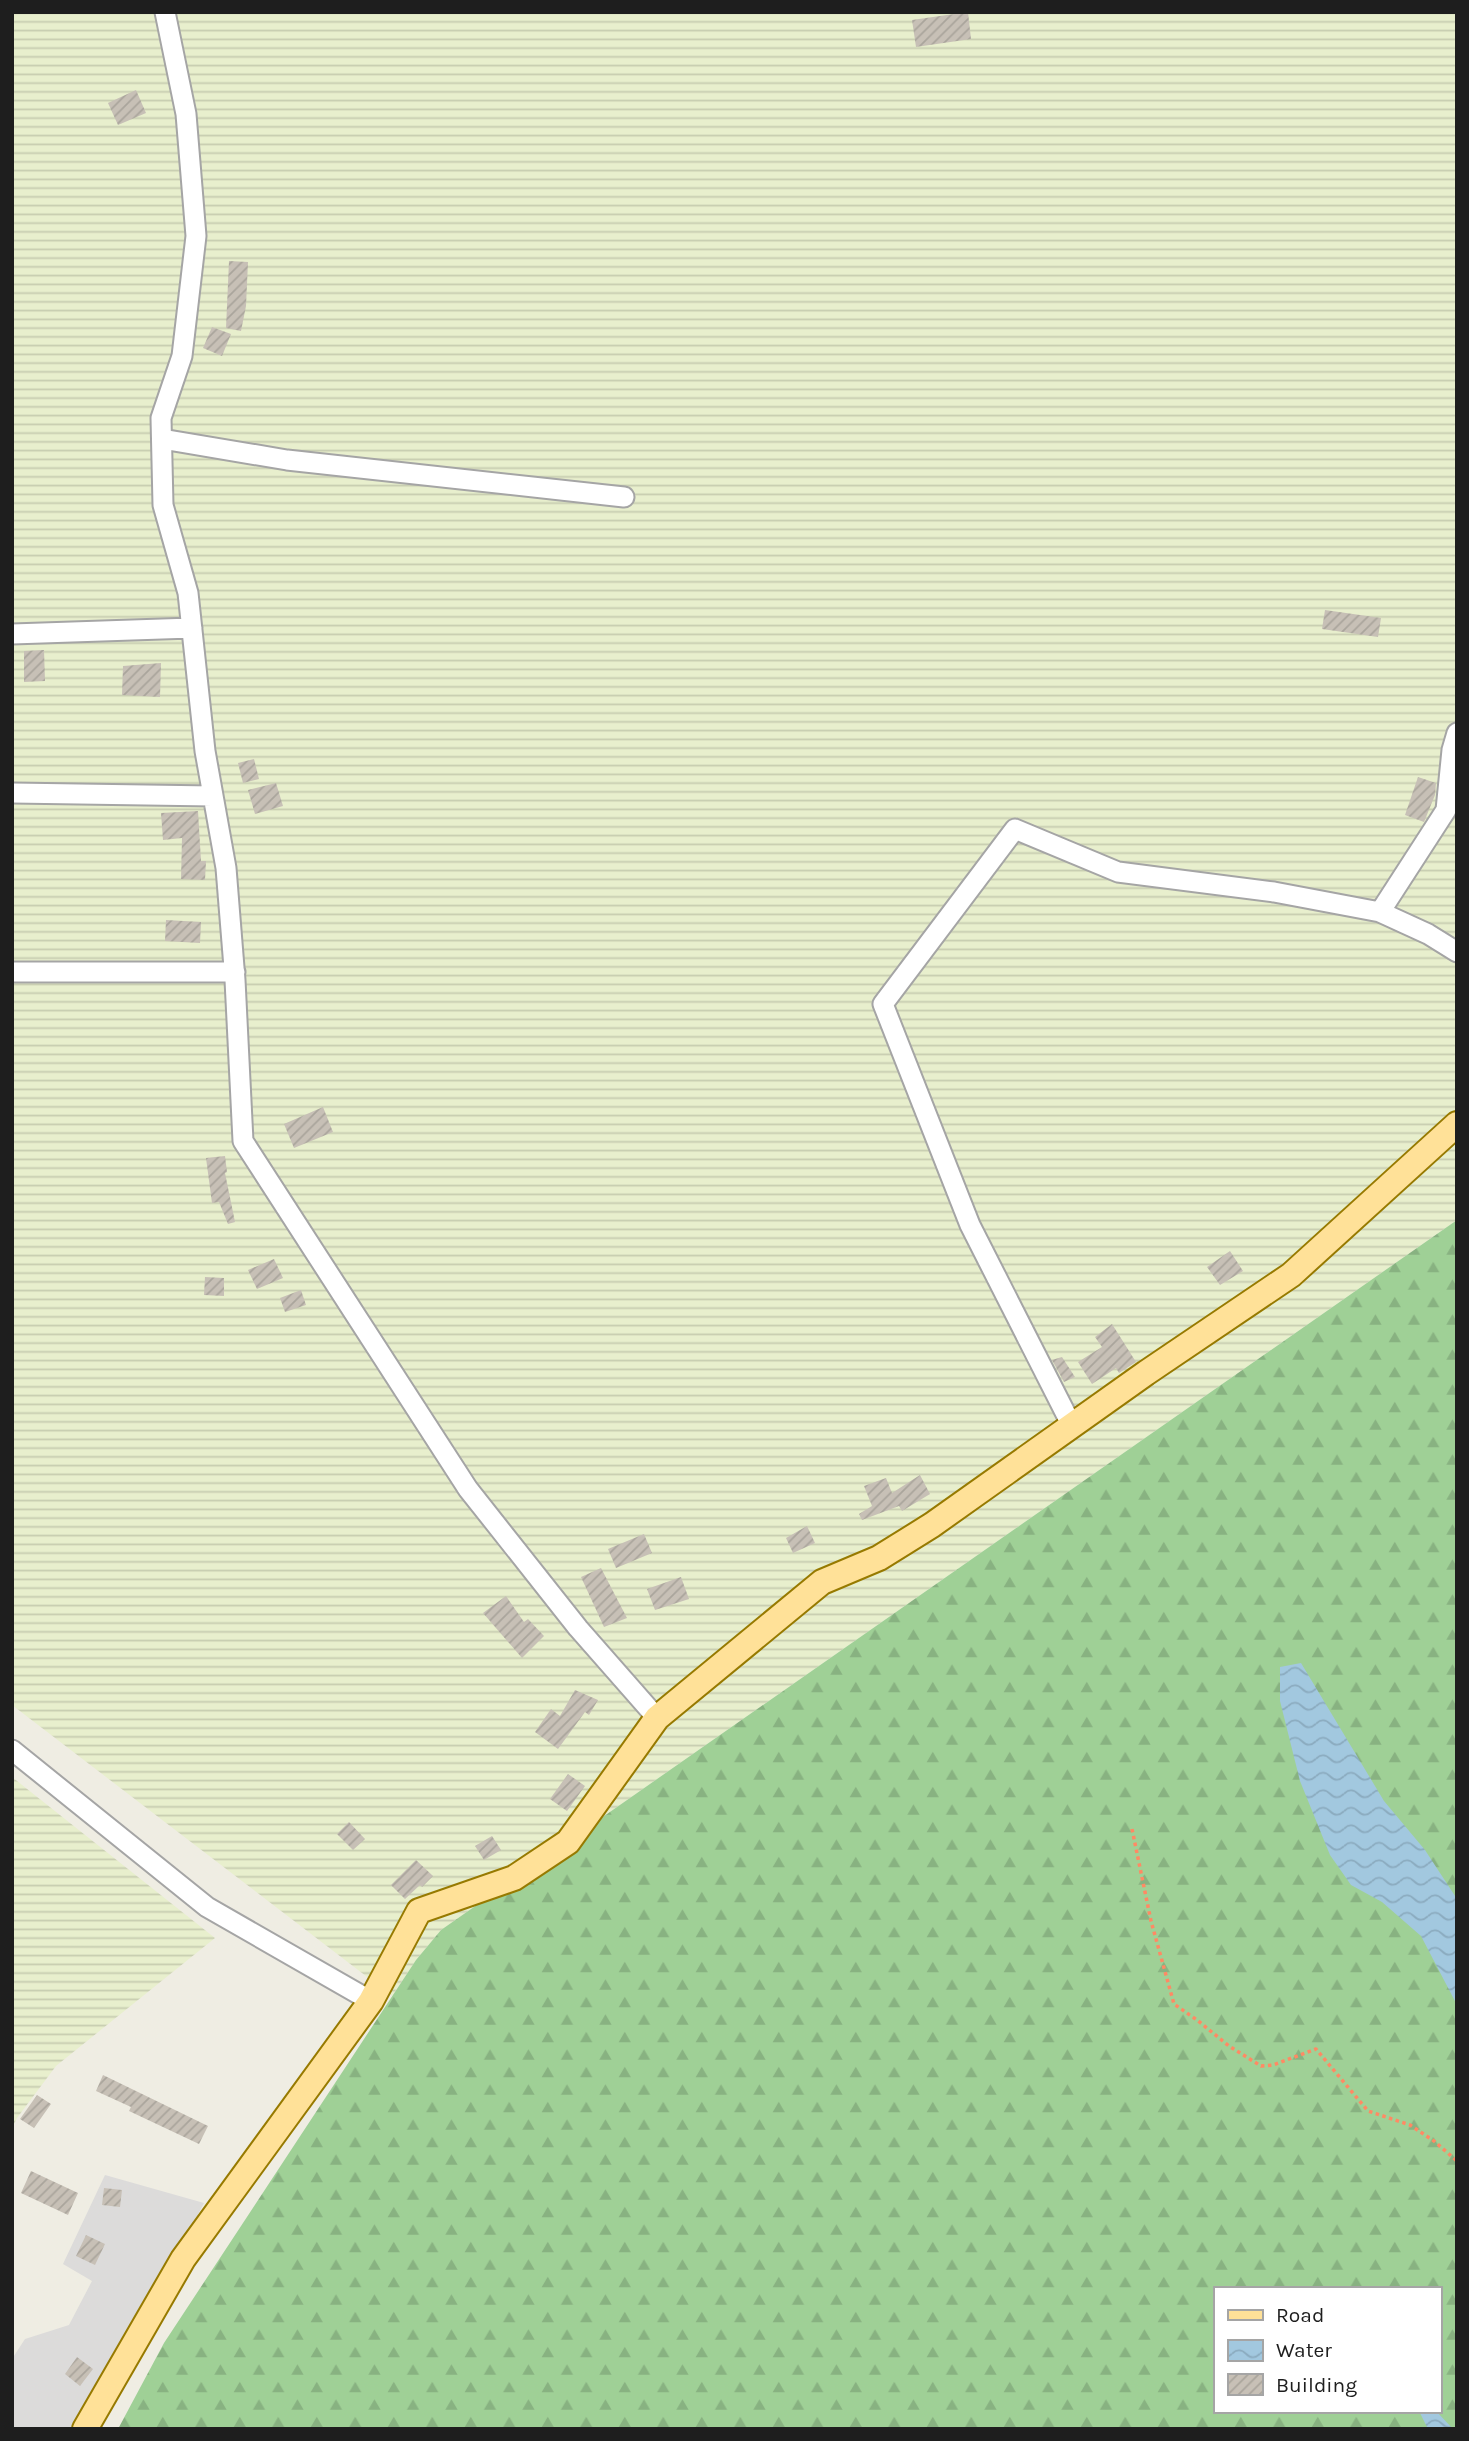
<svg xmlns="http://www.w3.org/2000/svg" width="1469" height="2441" viewBox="0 0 1469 2441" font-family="Karla,sans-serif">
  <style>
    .residential { fill: #dcdbda }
    .farmland { fill: url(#farmland-rules) }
    .forest { fill: url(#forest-firs); fill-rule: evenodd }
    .water { fill: url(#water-waves) }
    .building { fill: url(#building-hatch) }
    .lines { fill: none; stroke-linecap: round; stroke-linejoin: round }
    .minor-casing { stroke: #a5a5a5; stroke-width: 23 }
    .major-casing { stroke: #977a00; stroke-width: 28 }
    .path { stroke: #ff8a64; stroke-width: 3.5; stroke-dasharray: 3.5 3.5; stroke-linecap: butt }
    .minor { stroke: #fff; stroke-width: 19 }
    .major { stroke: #ffe198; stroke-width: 24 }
  </style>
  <defs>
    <pattern id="farmland-rules" width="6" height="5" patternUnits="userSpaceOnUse" patternTransform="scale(1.75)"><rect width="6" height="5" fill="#e8efcd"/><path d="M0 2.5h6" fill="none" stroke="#c7ccb0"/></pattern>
    <pattern id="forest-firs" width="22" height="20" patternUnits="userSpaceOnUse" patternTransform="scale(1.75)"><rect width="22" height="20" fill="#9fd096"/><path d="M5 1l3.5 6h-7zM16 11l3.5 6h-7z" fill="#88b281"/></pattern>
    <pattern id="water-waves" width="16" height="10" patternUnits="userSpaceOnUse" patternTransform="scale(1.75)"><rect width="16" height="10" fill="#a2c8df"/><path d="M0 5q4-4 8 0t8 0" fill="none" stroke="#8babbf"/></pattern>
    <pattern id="building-hatch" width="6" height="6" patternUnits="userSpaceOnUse" patternTransform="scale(1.75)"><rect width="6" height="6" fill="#c7c0b6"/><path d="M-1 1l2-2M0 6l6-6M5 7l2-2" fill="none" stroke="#aaa59c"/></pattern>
  </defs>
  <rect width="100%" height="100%" fill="#efede3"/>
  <path class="residential" d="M105,2175L204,2203L93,2413L75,2429H12V2359L25,2339L69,2325L92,2281L63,2264Z"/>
  <path class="farmland" d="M12,12H1457V1220L441,1930L416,1960L392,1996L12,1705Z
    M12,1777L215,1938L56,2066L17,2118L12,2128Z"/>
  <path class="forest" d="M1457,1220V2429H118L164,2343L416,1960L441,1930ZM1215,2289H1439V2411H1215Z"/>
  <path class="water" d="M1301,1663L1384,1801L1425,1850L1457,1899V2005L1421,1936L1382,1902L1351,1885L1330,1855L1300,1781L1280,1701V1667Z
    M1419,2411H1436L1453,2429H1428Z"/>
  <path class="building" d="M968,12L971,39L916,47L912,20Z
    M136,90L146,113L118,125L108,103Z
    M229,261L248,262L246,306L241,331L226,328Z
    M212,327L231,334L222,356L203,348Z
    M1325,610L1381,618L1378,637L1322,629Z
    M44,650L45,681L24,682V651Z
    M161,663L160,697L122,695L123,666Z
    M254,759L259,779L243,783L238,763Z
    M1418,777L1436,783L1435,795L1424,822L1405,815Z
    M276,783L283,806L255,814L248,790Z
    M198,811L201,861H206L205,880L181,879L182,838L163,840L161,813Z
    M166,920L201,922L200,943L165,941Z
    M323,1107L333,1132L294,1148L284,1124Z
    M225,1156L227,1172L225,1173L235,1222L228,1224L219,1202L212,1203L206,1158Z
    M1230,1251L1243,1271L1220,1285L1207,1267Z
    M274,1259L283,1278L257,1289L248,1270Z
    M205,1277L224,1278V1296L204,1295Z
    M301,1290L306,1305L285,1312L280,1298Z
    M1112,1324L1136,1362L1119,1373L1116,1368L1092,1384L1078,1362L1102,1347L1095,1337Z
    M1062,1357L1075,1377L1064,1382L1052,1360Z
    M920,1475L930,1494L902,1511L899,1506L862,1520L859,1514L872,1506L864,1486L886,1478L892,1493Z
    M807,1526L815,1543L793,1553L786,1538Z
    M644,1534L652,1553L616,1568L608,1549Z
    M601,1568L627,1618L604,1627L581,1577Z
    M681,1577L689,1599L655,1610L647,1589Z
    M506,1596L524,1622L528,1619L544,1636L522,1658L483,1613Z
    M575,1690L598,1700L589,1715L585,1712L558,1749L535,1732L551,1709L560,1716Z
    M568,1774L585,1786L567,1811L550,1799Z
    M349,1822L365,1839L353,1850L337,1834Z
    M492,1836L501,1850L484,1860L475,1846Z
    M416,1860L433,1876L422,1887L420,1885L405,1899L391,1885Z
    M103,2075L208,2126L199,2144L129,2111L131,2107L96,2091Z
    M37,2095L51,2104L34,2128L20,2119Z
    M31,2171L78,2193L68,2215L21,2193Z
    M104,2188L122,2190L120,2207L102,2205Z
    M86,2235L105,2244L95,2265L76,2256Z
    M77,2357L93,2369L80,2386L65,2374Z"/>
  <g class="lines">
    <defs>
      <path id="minor" d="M165,12L186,114L196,236L182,356L161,418L163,505L188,593L205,751L226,868L235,980L243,1141L468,1489L578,1628L657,1718
        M162,439L287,460L624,497
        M12,634L192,628
        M1457,733L1452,750L1446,810L1380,912L1428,934L1457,952
        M12,793L213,796
        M12,972H235
        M1072,1426L970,1225L883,1004L1015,829L1118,872L1274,892L1380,912
        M12,1750L207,1907L371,2001"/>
      <path id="major" d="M85,2429L183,2259L371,2001L419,1911L514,1878L568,1842L657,1718L822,1582L879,1558L932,1525L1146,1373L1291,1275L1457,1124"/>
    </defs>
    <use href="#minor" class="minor-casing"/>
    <use href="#major" class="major-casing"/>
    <path class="path" d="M1132,1829L1151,1921L1174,2004L1197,2020L1229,2046L1261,2066L1273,2065L1316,2049L1368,2111L1410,2125L1434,2141L1457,2161"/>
    <use href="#minor" class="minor"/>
    <use href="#major" class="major"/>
  </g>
  <rect width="1469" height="2441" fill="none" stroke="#1e1e1e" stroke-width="28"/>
  <rect x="1214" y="2287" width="228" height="126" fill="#ffffff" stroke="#a5a5a5" stroke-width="2"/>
  <rect x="1228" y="2310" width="35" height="10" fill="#ffe198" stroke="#a5a5a5" stroke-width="2"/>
  <text x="1276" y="2322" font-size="21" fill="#1e1e1e">Road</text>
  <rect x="1228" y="2340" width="35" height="21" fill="url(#water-waves)" stroke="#a5a5a5" stroke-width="2"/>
  <text x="1276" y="2357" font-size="21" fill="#1e1e1e">Water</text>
  <rect x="1228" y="2374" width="35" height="21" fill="url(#building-hatch)" stroke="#a5a5a5" stroke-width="2"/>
  <text x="1276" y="2392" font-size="21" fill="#1e1e1e">Building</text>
</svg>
